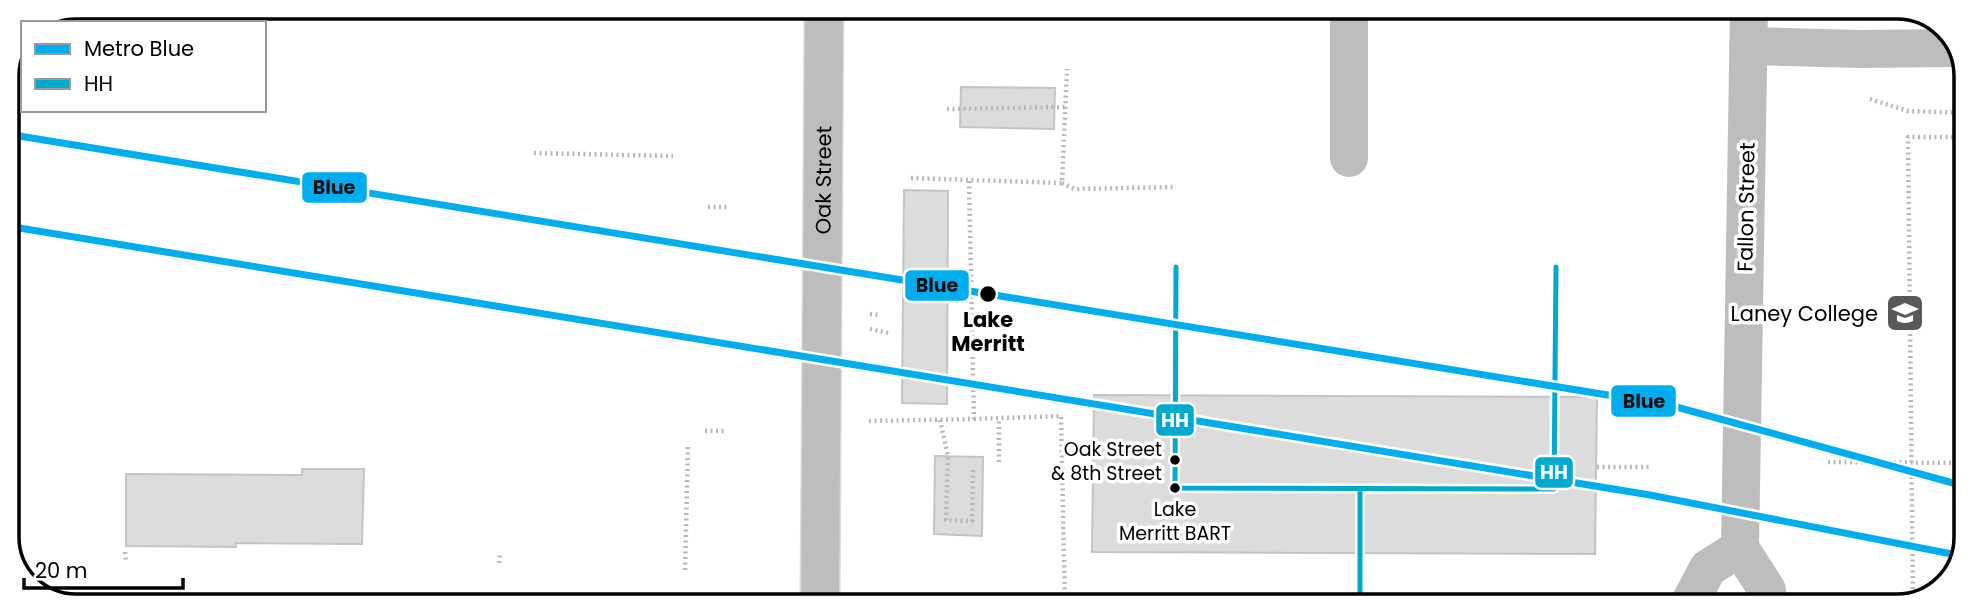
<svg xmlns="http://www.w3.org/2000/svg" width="1973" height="613" viewBox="0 0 1973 613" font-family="Poppins,sans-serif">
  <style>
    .building { fill: #dcdcdc; stroke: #c4c4c4; stroke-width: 2 }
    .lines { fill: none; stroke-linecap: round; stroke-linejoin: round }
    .major-casing { stroke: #dbdbdb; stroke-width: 41 }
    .path { stroke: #b8b8b8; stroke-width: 4.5; stroke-dasharray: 2 3.5; stroke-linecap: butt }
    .minor { stroke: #bdbdbd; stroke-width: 38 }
    .major { stroke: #bdbdbd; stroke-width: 38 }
    .bus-1-casing { stroke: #fff; stroke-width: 10 }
    .bus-1 { stroke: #00a9ce; stroke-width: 5 }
    .metro-1-casing { stroke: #fff; stroke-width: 12 }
    .metro-1 { stroke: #00aeef; stroke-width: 7 }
    .stop-dot { fill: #000; stroke: #fff; stroke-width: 2.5 }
    .labels { text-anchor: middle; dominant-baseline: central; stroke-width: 7; stroke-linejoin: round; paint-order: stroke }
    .bus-label { font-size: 19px; fill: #000; stroke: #fff; text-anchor: end }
    .street-label { font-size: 21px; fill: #000; stroke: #fff }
    .poi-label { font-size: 21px; fill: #000; stroke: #fff; text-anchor: end }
    .stop-label { font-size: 21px; font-weight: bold; fill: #000; stroke: #fff }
    .rim { fill: none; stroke: #000; stroke-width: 3.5 }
    .line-badge { stroke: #fff; stroke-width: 2.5 }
    .badge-label { font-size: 19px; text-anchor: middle; font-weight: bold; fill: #fff }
    .pale-badge-label { font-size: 19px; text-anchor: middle; font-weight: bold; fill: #111 }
  </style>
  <rect width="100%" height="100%" fill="#fff"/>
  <path class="building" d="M961,87L1055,88L1054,129L960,127Z
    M904,190L948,191L947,404L902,403Z
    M1094,395L1597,397L1595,554L1092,552Z
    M935,456L983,457L982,536L934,534Z
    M302,469H364L362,544L236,543V547L126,546V474L302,475Z"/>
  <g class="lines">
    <defs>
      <g id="major">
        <path id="s1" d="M820,605L824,8"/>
      </g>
    </defs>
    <use href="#major" class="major-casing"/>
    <path class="path" d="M1870,99L1908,111L1966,113
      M947,109L1065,107
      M534,153L673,156
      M911,178L969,180
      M1062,183L1075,189L1176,187
      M708,207H729
      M870,314L880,315
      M870,329L889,333
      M974,419L1061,416L1065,605
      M940,420L948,456L946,520L972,521L973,469
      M869,421L974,419L969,180L1062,183L1067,69
      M705,431H727
      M999,462V418
      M1828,462L1964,463
      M1597,467H1651
      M125,552L126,561
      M499,563L500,552
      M685,570L688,444
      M1913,600L1908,137H1966"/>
    <path class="minor" d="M1749,9L1740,548L1767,590L1768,606
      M1748,46L1859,49L1956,48
      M1349,158V9
      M1688,606L1708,568L1740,548"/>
    <use href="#major" class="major"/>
    <defs>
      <path id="bus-1" d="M1176,267L1175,488L1554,489L1556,267
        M1360,489V605"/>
    </defs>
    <use href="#bus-1" class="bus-1-casing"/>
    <use href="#bus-1" class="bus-1"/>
    <defs>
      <path id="metro-1" d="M7,134L1669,405L1964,486
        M7,226L1650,495L1962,556"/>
    </defs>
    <use href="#metro-1" class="metro-1-casing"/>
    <use href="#metro-1" class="metro-1"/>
  </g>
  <defs>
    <symbol id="university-square" viewBox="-11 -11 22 22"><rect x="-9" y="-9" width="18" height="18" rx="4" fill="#595959" stroke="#fff"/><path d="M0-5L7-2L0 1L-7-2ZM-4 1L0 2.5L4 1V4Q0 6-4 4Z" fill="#fff"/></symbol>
  </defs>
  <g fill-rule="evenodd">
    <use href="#university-square" x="1883" y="291" width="44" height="44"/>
  </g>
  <g class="stop-dot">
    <circle cx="988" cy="294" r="9"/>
    <circle cx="1175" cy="460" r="6"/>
    <circle cx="1175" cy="488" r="6"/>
  </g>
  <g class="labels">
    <g class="bus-label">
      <text x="1162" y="449">Oak Street<tspan x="1162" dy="24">&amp; 8th Street</tspan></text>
      <text x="1175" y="509" text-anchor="middle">Lake<tspan x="1175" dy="24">Merritt BART</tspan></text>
    </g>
    <g class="street-label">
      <text stroke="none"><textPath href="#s1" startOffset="425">Oak Street</textPath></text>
      <text transform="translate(1746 207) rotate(-89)">Fallon Street</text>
    </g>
    <g class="poi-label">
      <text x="1878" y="313">Laney College</text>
    </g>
    <g class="stop-label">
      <text x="988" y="319">Lake<tspan x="988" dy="24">Merritt</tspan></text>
    </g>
  </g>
  <path d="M0 0H1973V613H0ZM76 19H1897A57 57 0 0 1 1954 76V537A57 57 0 0 1 1897 594H76A57 57 0 0 1 19 537V76A57 57 0 0 1 76 19Z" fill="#fff" fill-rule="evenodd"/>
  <path class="rim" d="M76 19H1897A57 57 0 0 1 1954 76V537A57 57 0 0 1 1897 594H76A57 57 0 0 1 19 537V76A57 57 0 0 1 76 19Z"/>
  <g class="line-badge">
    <rect x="301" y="171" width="67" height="33" rx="7" fill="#00aeef"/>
    <rect x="904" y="269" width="66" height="33" rx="7" fill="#00aeef"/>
    <rect x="1610" y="384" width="67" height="34" rx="7" fill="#00aeef"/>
    <rect x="1155" y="403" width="40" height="34" rx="7" fill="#00a9ce"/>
    <rect x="1534" y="456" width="40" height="33" rx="7" fill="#00a9ce"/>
  </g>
  <g class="badge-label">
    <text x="1175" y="427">HH</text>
    <text x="1554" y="479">HH</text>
  </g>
  <g class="pale-badge-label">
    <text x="334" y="194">Blue</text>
    <text x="937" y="292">Blue</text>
    <text x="1644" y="408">Blue</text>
  </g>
  <rect x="21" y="21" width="245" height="91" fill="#ffffff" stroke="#999999" stroke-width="2"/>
  <rect x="35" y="44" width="35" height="10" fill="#00aeef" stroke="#999999" stroke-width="2"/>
  <text x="84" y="56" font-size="21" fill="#000000">Metro Blue</text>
  <rect x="35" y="79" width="35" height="10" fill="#00a9ce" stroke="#999999" stroke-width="2"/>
  <text x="84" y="91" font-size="21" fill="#000000">HH</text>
  <path d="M24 578v10h159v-10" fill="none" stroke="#000000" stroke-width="3.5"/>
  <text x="35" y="578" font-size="21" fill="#000000" stroke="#ffffff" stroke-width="5" paint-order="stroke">20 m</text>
</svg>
